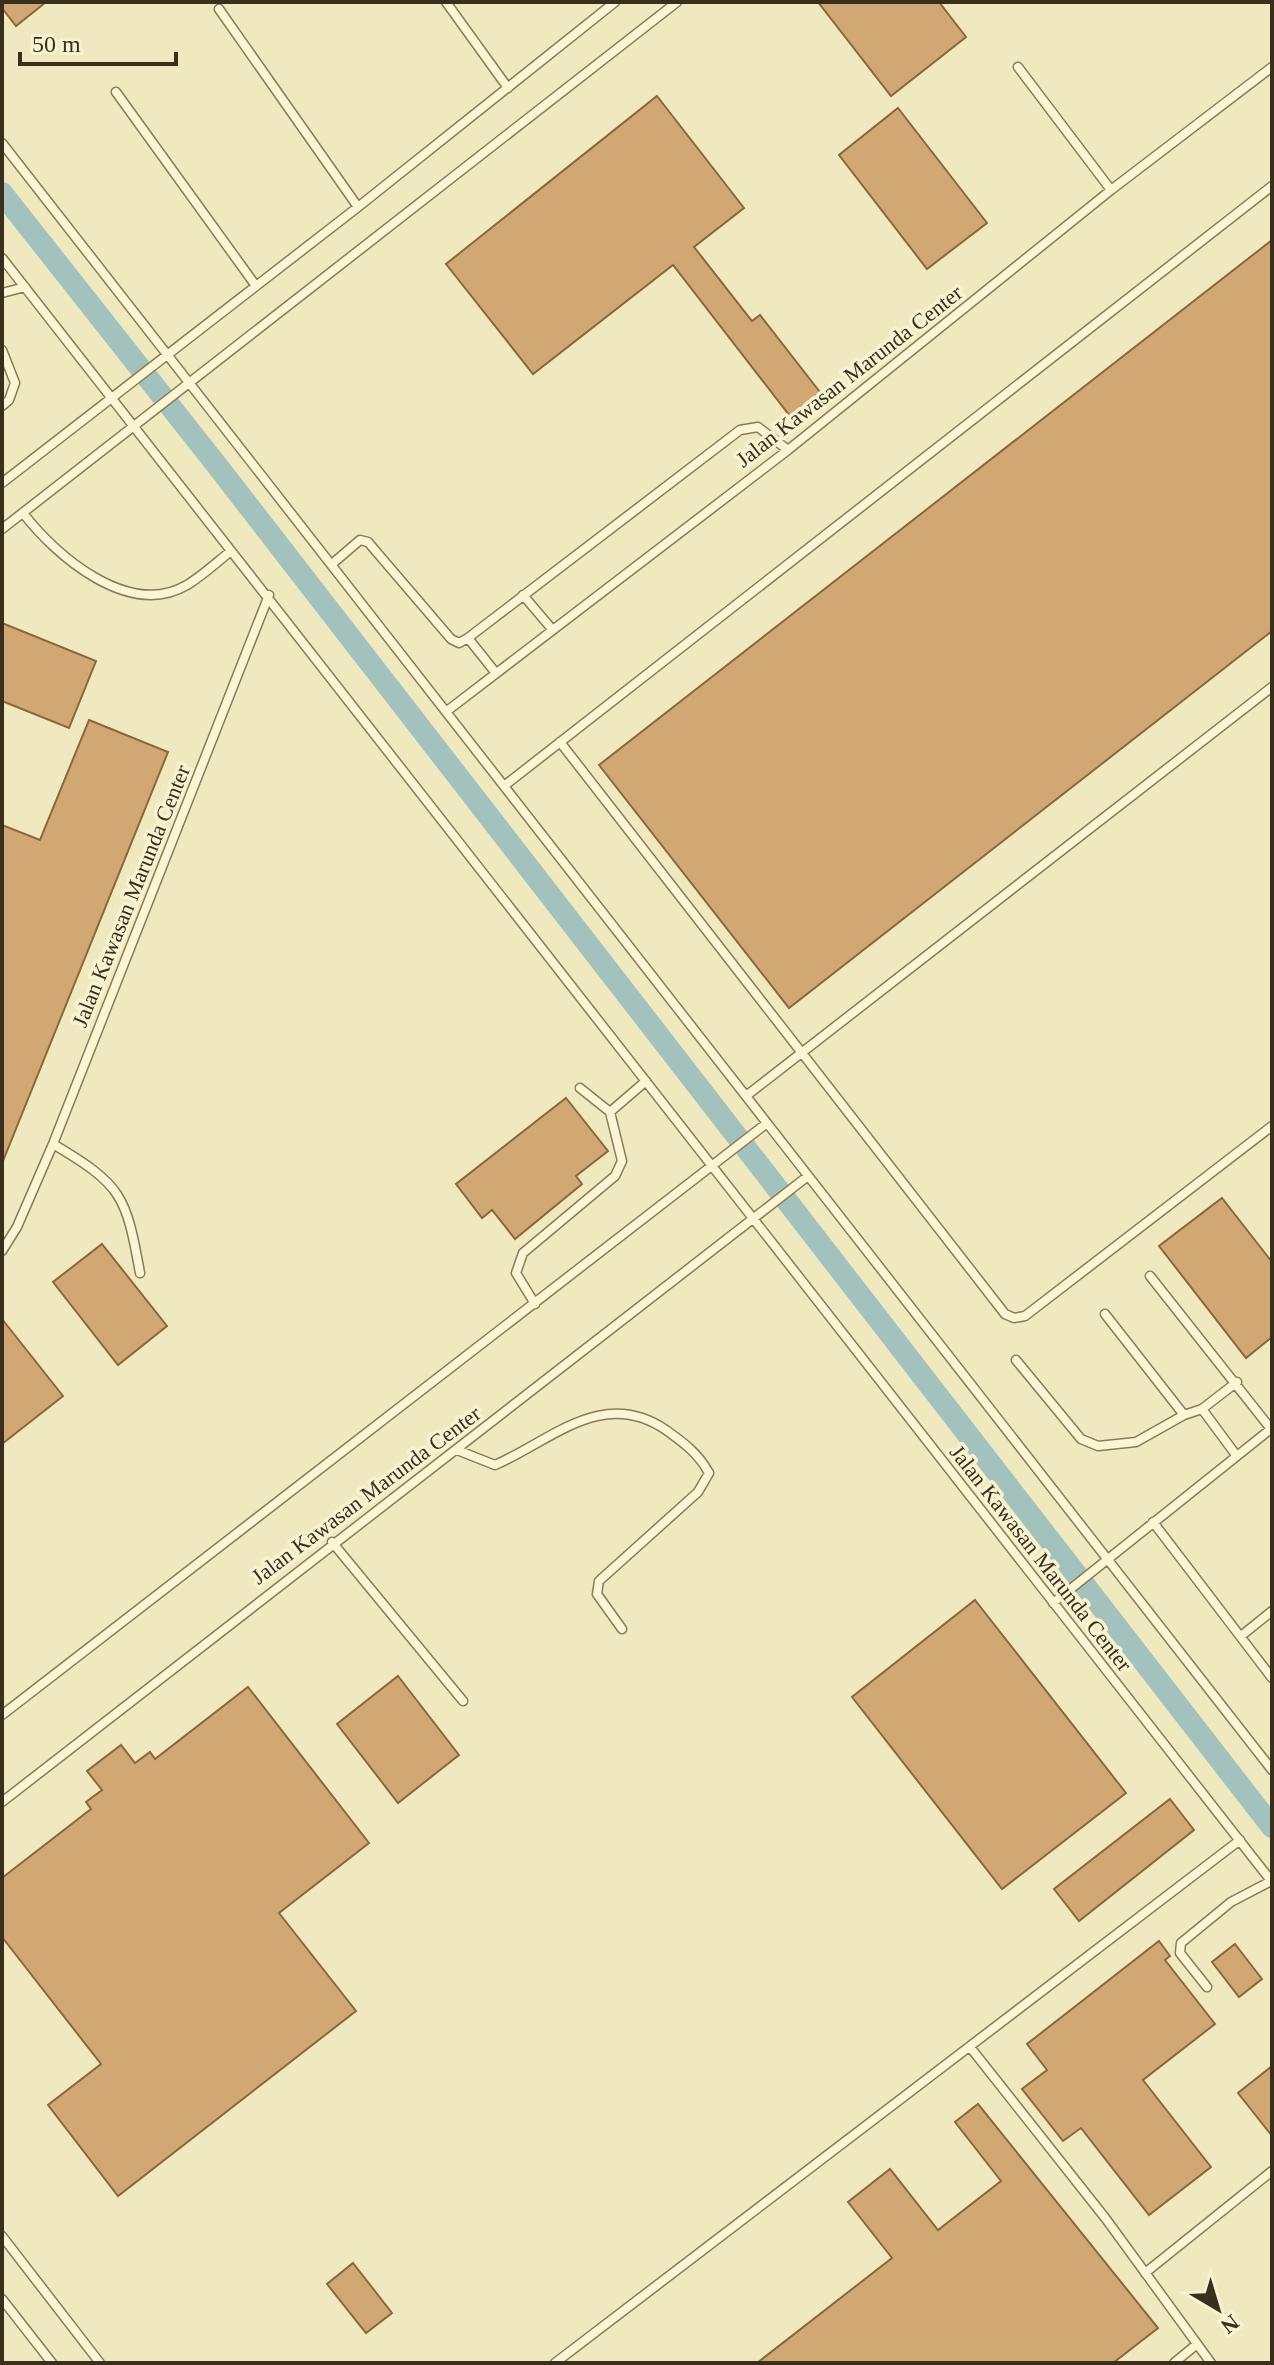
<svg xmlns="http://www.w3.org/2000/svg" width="1274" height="2365" viewBox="0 0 1274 2365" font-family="'Times New Roman',serif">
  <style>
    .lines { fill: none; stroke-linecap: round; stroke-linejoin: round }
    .canal { stroke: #a3c2be; stroke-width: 22 }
    .building { fill: #d1a874; stroke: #8b673b; stroke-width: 2 }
    .service-casing { stroke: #8b7a57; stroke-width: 11 }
    .service { stroke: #fbf5d4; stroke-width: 8 }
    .labels { text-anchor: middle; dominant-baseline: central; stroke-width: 7; stroke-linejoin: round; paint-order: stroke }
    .street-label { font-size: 22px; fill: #3a2f1c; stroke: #f7f2d0 }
  </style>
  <rect width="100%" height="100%" fill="#f0e9c0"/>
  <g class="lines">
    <path class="canal" d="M2,193L219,468L1272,1827"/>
  </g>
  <path class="building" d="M2,2H46L16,26L2,8Z
    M818,2H939L966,37L891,96Z
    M657,96L744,208L694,247L752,321L760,315L823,396L793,420L673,265L533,374L446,264Z
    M898,108L987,223L927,269L839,155Z
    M1272,240V631L789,1008L599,765Z
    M2,623L96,661L69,728L2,701Z
    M89,720L168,752L3,1161L2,825L40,840Z
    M566,1098L608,1151L576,1176L582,1184L515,1239L492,1210L482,1218L456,1184Z
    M1222,1198L1272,1262V1337L1246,1358L1159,1246Z
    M102,1244L167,1326L118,1365L53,1282Z
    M2,1319L63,1396L2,1444Z
    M975,1600L1126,1793L1002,1889L852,1697Z
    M398,1676L459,1755L398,1803L337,1724Z
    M248,1687L369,1843L279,1913L356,2011L118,2196L48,2105L101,2064L2,1937V1878L91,1809L86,1802L102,1790L87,1771L121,1745L135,1763L150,1752L155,1759Z
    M1170,1799L1194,1830L1079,1921L1054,1889Z
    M1159,1941L1170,1956L1165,1960L1215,2024L1143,2080L1211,2167L1149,2215L1081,2128L1063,2141L1022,2089L1047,2070L1027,2044Z
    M1235,1944L1262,1979L1239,1997L1212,1962Z
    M1272,2066V2136L1238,2093Z
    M978,2104L1158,2328L1113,2363H757L892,2258L848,2202L890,2169L938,2230L1001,2181L955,2122Z
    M353,2263L392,2313L366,2333L327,2284Z"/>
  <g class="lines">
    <defs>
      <path id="service" d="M446,2L508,88
        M219,9L358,207
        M1018,67L1111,190
        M116,92L256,286
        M2,143L1272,1770
        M2,258L1272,1882
        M2,293L25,287
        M2,350L15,383L9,400L2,406
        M2,483L358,207L615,2
        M23,513C56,556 129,619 187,585C202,576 217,562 231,551
        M2,529L677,2
        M332,564L360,540L368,542L451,639L459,643L468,638
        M523,595L551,628
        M495,672L468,638L481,628L740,430L758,427L788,450
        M447,711L788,450L1111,190L1272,67
        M560,742L1005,1314L1014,1318L1025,1316L1272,1126
        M504,786L1272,186
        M580,1088L610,1112
        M746,1096L1272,687
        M53,1144C122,1185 126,1195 140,1273
        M2,1251L17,1227L53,1144L269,595
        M1150,1276L1271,1429
        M535,1304L516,1273L523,1253L615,1176L622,1161L610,1112L646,1081
        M1105,1314L1184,1415L1202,1409L1237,1382
        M1016,1360L1081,1439L1098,1446L1136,1442L1184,1415
        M1202,1409L1236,1455
        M457,1450L495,1465C552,1440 603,1387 666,1430C684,1443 698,1453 709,1473L698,1492L599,1581L597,1594L622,1629
        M1153,1522L1272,1678
        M332,1542L463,1701
        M1053,1603L1272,1428
        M1241,1636L1272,1611
        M2,1715L767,1123
        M2,1802L808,1176
        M1207,1987L1180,1953L1181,1943L1231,1902L1271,1881
        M970,2047L1106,2219L1211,2363
        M2,2236L100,2363
        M1145,2273L1272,2171
        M2,2299L52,2363
        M555,2363L1240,1840
        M1174,2363L1197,2344"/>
    </defs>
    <use href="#service" class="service-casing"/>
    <use href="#service" class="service"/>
  </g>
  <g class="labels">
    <g class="street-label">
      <text transform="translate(849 376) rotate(-38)">Jalan Kawasan Marunda Center</text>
      <text transform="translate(131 896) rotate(-68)">Jalan Kawasan Marunda Center</text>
      <text transform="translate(366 1495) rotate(-37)">Jalan Kawasan Marunda Center</text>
      <text transform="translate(1041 1558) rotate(52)">Jalan Kawasan Marunda Center</text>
    </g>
  </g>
  <rect width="1274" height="2365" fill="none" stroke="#3a2f1c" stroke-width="8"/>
  <g transform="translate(1218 2309) rotate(142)" stroke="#f7f2d0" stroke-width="6" paint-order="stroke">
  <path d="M0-6L14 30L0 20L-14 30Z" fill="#3a2f1c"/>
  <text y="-12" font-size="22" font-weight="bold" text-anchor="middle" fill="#3a2f1c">N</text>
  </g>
  <path d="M20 52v12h156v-12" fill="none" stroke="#3a2f1c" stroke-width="4"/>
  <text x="32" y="52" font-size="24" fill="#3a2f1c" stroke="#f7f2d0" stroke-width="6" paint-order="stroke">50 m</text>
</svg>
